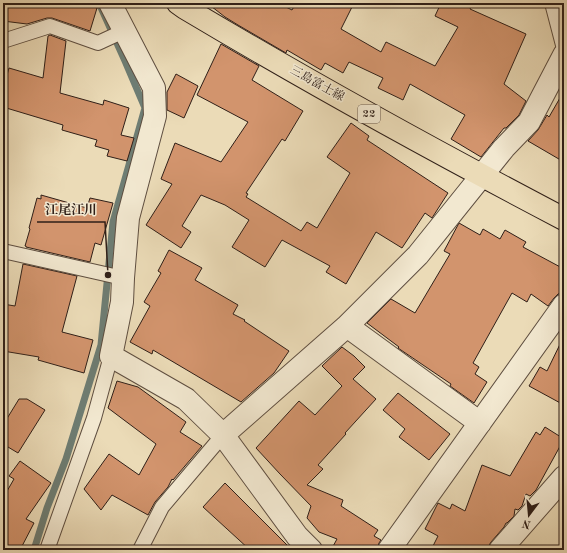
<svg xmlns="http://www.w3.org/2000/svg" width="567" height="553" viewBox="0 0 567 553" font-family="'Old Standard TT','Noto Serif JP',serif">
  <style>
    .lines { fill: none; stroke-linecap: round; stroke-linejoin: round }
    .stream { stroke: #6e7d73; stroke-width: 7 }
    .building { fill: #d2946d; stroke: #2f1f18 }
    .lane-casing { stroke: #5e4e40; stroke-width: 16 }
    .street-casing { stroke: #5e4e40; stroke-width: 24 }
    .primary-casing { stroke: #2f1f18; stroke-width: 24 }
    .lane { stroke: #f2e8d0; stroke-width: 14 }
    .street { stroke: #f2e8d0; stroke-width: 22 }
    .primary { stroke: #ebdbb7; stroke-width: 22 }
    .labels { text-anchor: middle; dominant-baseline: central; stroke-width: 3; stroke-linejoin: round; paint-order: stroke }
    .shield { fill: #f2e8d0; stroke: #6a5b4f; stroke-width: 1 }
    .shield-label { font-size: 11px; font-weight: bold; fill: #2f1f18 }
    .street-label { font-size: 12px; fill: #2f1f18; stroke: #f2e8d0 }
    .leader { fill: none; stroke: #2f1f18; stroke-width: 1.5 }
    .callout-dot { fill: #2f1f18; stroke: #f2e8d0; stroke-width: 1.5 }
    .callout-label { font-size: 13px; text-anchor: middle; font-weight: bold; fill: #2f1f18; stroke: #f2e8d0; stroke-width: 3; stroke-linejoin: round; paint-order: stroke }
  </style>
  <rect width="100%" height="100%" fill="#ebdbb7"/>
  <filter id="stains"><feTurbulence type="fractalNoise" baseFrequency=".005" numOctaves="4"/><feColorMatrix values="0 0 0 0 .2 0 0 0 0 .09 0 0 0 0 .02 0 0 0 .5 -.17"/></filter>
  <radialGradient id="worn" r=".72"><stop offset=".6" stop-color="#630" stop-opacity="0"/><stop offset="1" stop-color="#630" stop-opacity=".3"/></radialGradient>
  <g class="lines">
    <path class="stream" d="M34,550L47,508L66,459L101,345L113,222L145,108L125,61L99,3"/>
  </g>
  <path class="building" d="M3,3H79L97,8L90,31L52,18H47L27,24L3,21Z
    M207,3H278L292,10L296,3H354L341,29L381,52L386,42L435,66L458,27L435,16L441,3H473L470,9L526,34L504,84L526,101L519,115L506,128H504L481,157L451,139L465,115L410,84L403,100L378,88L383,78L349,62L343,73L325,63L321,70L287,50L286,53L238,25L225,17Z
    M50,35L66,41L60,93L103,105L104,100L129,108L121,135L134,138L127,161L107,156L109,150L95,146L97,140L62,130L63,125L3,107V89L9,68L43,78L48,36Z
    M221,44L259,66L252,80L303,111L285,141L282,139L246,193L248,194L246,197L301,231L307,222L317,228L350,173L327,157L351,123L369,136L367,140L448,193L432,218L425,213L402,248L376,232L346,284L326,272L330,266L282,240L265,267L232,247L249,220L225,205L201,195L182,226L191,232L181,248L146,225L172,184L161,179L175,143L221,162L248,122L197,95Z
    M176,74L198,86L184,118L167,110V92Z
    M564,91V162L528,141L538,130L547,115L549,117Z
    M41,195L87,208L90,198L113,203L101,245L95,243L90,262L26,247V246H25L30,229L29,228L37,198L41,199Z
    M459,223L480,235L483,229L500,239L505,230L526,242L523,247L564,269V289L561,293L558,294L554,298L548,306L531,294L527,302L512,293L473,363L479,367L475,374L487,382L474,403L450,386L451,384L398,348L399,347L367,323L391,299L415,313L450,254L444,251Z
    M169,250L202,268L195,280L238,305L233,314L245,320L244,321L289,351L274,373L241,402L153,350L152,354L130,342L150,306L144,302L161,273L158,271Z
    M23,264L77,276L62,332L93,340L84,373L38,360L39,357L3,351V304L15,306Z
    M564,336V405L529,386L540,367L547,371Z
    M342,347L354,356L365,367L353,379L376,399L345,433L346,434L318,465L323,469L307,485L343,500L341,506L378,530L374,536L381,540L379,543L377,550H331L337,539L319,532L307,518L311,506L280,474L256,448L299,401L315,415L342,386L322,366Z
    M117,381L138,387L186,422L180,432L202,446L173,480L172,479L168,487L155,502L148,515L112,495L101,510L84,489L109,454L139,475L156,444L108,408Z
    M398,393L450,434L429,460L399,437L405,429L383,410Z
    M19,399H27L45,410L18,453L3,444V425Z
    M545,427L564,439L536,490L530,496L526,494L522,506L518,510L515,509L514,516L507,523H506L504,527L491,542L488,547V550H431L438,536L425,529L438,503L450,509L452,504L465,511L482,465L510,476L536,432L540,435Z
    M20,461L51,483L26,519L34,523L20,550H3V498L14,479L9,476Z
    M225,483L292,550H250L203,507Z"/>
  <g class="lines">
    <defs>
      <path id="lane" d="M552,3L564,49
        M3,41L50,26L98,43L124,31
        M3,251L123,278
        M47,550L94,418L111,356
        M140,550L162,507L223,435"/>
      <path id="street" d="M110,3L154,88L155,116L128,218L123,278L122,302L111,356L186,399L223,435L297,536L311,550
        M347,326L480,423
        M223,435L347,326L418,255L504,148L529,122L564,55
        M389,550L564,305
        M500,550L564,477"/>
      <path id="primary" d="M178,3L185,8C309,82 436,152 564,219"/>
    </defs>
    <use href="#lane" class="lane-casing"/>
    <use href="#street" class="street-casing"/>
    <use href="#primary" class="primary-casing"/>
    <use href="#lane" class="lane"/>
    <use href="#street" class="street"/>
    <use href="#primary" class="primary"/>
  </g>
  <g class="labels">
    <rect class="shield" x="358" y="105" width="22" height="18" rx="3"/>
    <g class="shield-label">
      <text x="369" y="114">22</text>
    </g>
    <g class="street-label">
      <text transform="translate(317 84) rotate(29)">三島富士線</text>
    </g>
  </g>
  <path class="leader" d="M108 275L105 222H37"/>
  <circle class="callout-dot" cx="108" cy="275" r="4"/>
  <g class="callout-label">
    <text x="71" y="214">江尾江川</text>
  </g>
  <rect width="567" height="553" fill="none" stroke="#ebdbb7" stroke-width="16"/>
  <rect x="4" y="4" width="559" height="545" fill="none" stroke="#2f1f18" stroke-width="2"/>
  <rect x="8" y="8" width="551" height="537" fill="none" stroke="#2f1f18"/>
  <g transform="translate(529 515) rotate(196)" stroke="#f2e8d0" stroke-width="3" paint-order="stroke">
  <path d="M0-3L7 15L0 10L-7 15Z" fill="#2f1f18"/>
  <text y="-6" font-size="11" font-weight="bold" text-anchor="middle" fill="#2f1f18">N</text>
  </g>
  <rect width="100%" height="100%" filter="url(#stains)"/>
  <rect width="100%" height="100%" fill="url(#worn)"/>
</svg>
